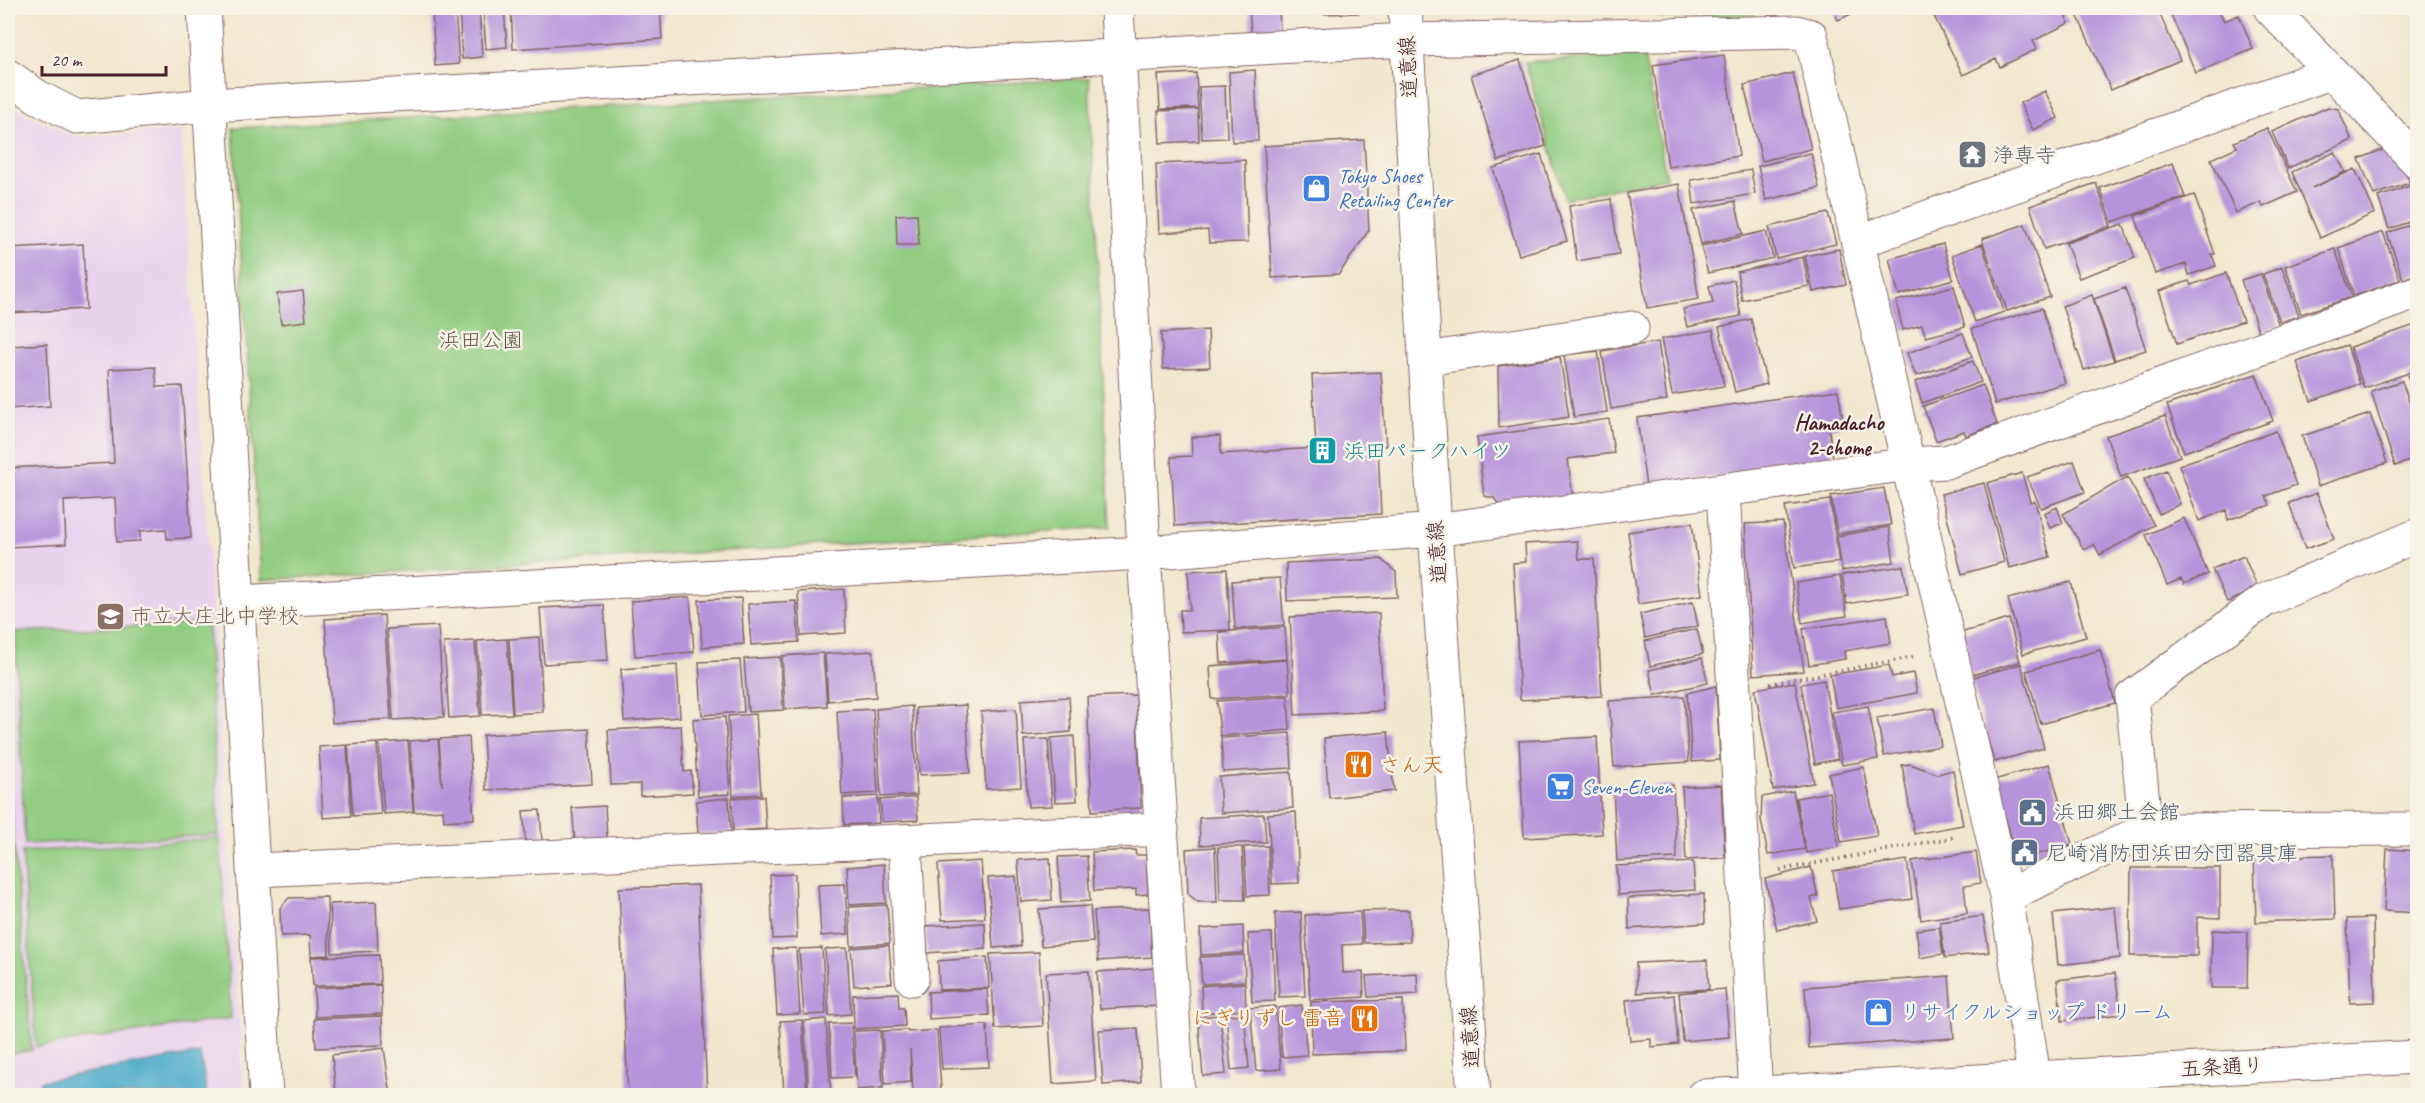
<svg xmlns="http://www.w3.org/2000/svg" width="2425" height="1103" viewBox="0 0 2425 1103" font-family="Caveat,'Klee One',sans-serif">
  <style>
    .built { fill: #e9d2ed }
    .green { fill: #91cc81; stroke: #6e7656; stroke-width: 1.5 }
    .water { fill: #4babca; stroke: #4a657a; stroke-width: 1.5 }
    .building { fill: #b793db }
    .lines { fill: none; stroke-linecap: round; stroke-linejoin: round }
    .minor-casing { stroke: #846564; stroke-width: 35 }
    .path { stroke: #846564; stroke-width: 4; stroke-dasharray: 1.5 4.5; stroke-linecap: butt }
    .minor { stroke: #fff; stroke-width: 33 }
    .labels { text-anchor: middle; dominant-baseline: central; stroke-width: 5; stroke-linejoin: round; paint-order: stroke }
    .street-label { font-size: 21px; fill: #4a1f2b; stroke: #f7f3e8 }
    .worship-label { font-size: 21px; fill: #5b616d; stroke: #f7f3e8; text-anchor: start }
    .shop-label { font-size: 21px; fill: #366cbe; stroke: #f7f3e8; text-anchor: start }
    .park-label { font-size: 21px; fill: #5f5345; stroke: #f7f3e8 }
    .culture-label { font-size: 21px; fill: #0d838f; stroke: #f7f3e8; text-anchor: start }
    .education-label { font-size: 21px; fill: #785e54; stroke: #f7f3e8; text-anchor: start }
    .food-label { font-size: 21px; fill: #c56008; stroke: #f7f3e8; text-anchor: start }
    .service-label { font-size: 21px; fill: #4e5e75; stroke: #f7f3e8; text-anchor: start }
    .neighbourhood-label { font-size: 22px; font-weight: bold; fill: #4a1f2b; stroke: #f7f3e8 }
  </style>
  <rect width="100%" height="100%" fill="#f7f3e8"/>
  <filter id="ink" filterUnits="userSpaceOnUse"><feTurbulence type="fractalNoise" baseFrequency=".0167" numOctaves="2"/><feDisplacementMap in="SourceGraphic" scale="12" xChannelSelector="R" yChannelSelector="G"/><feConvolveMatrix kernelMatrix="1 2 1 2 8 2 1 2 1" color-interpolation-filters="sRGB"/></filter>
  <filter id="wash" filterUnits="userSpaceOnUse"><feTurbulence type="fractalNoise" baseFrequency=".008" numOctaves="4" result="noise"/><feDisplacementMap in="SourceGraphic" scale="24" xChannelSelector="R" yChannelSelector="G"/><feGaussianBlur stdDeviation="1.35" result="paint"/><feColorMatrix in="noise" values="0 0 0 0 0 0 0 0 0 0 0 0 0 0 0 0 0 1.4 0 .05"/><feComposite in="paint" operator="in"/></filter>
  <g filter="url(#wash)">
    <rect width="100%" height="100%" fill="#f1e7ce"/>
    <path class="built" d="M8,101L28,115L78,137L181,130L244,1095H8Z"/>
    <path class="green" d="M1657,8H1753L1754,16L1659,17Z
      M1644,55L1666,178L1565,199L1525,62Z
      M1089,78L1110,527L261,580L233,128Z
      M208,623L219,835L25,844L15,632Z
      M8,778L32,1050L8,1054Z
      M220,838L231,1018L36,1047L22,852Z"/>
    <path class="water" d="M200,1053L207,1095H42L40,1081Z"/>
    <g id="blocks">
      <path class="building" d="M432,8H455L459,64L435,66Z
        M459,8H479L482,57L462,59Z
        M483,8H504L507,47L486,49Z
        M511,8H660L662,39L513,49Z
        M1249,8H1279L1280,31L1251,32Z
        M1321,8H1360V13L1322,14Z
        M1616,8H1646V9L1616,11Z
        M1832,8H1865L1838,20Z
        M1930,8H2061L2069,23L2033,41L2037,49L2000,67L1996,59L1963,75Z
        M2074,8H2157L2180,60L2111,90Z
        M2168,8H2218L2224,21L2239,15L2253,49L2196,73Z
        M1724,55L1739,156L1668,167L1653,65Z
        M1520,60L1546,146L1498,161L1471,75Z
        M1255,70L1258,141L1232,142L1229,72Z
        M1196,73L1198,108L1160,109L1158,75Z
        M1793,73L1811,149L1762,161L1744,85Z
        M1225,86L1227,138L1202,139L1199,87Z
        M2045,91L2058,118L2033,130L2020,103Z
        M2328,107L2338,109L2352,140L2288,168L2272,132Z
        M1198,109L1199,141L1160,143L1158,111Z
        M2267,128L2297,192L2263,207L2261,202L2236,213L2211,159L2237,147L2234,142Z
        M1364,140L1369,230L1339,274L1272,278L1264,146Z
        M2384,149L2404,168L2410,183L2374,195L2359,159Z
        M2335,152L2345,172L2312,188L2355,169L2375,213L2320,238L2292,172Z
        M1811,153L1819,188L1766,200L1758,166Z
        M1541,154L1567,241L1519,255L1493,168Z
        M1245,160L1248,242L1209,243L1208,230L1159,233L1156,164Z
        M2173,163L2185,197L2112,222L2100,188Z
        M1751,170L1755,194L1694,204L1691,180Z
        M2096,183L2111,226L2044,249L2030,206Z
        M2418,183V219L2389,229L2378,197Z
        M1679,184L1699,299L1647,308L1627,193Z
        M2194,195L2215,254L2212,255L2216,266L2189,275L2186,264L2155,274L2135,216Z
        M1611,199L1619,254L1577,261L1569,206Z
        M1735,201L1743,234L1701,244L1693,210Z
        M1828,213L1836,244L1776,258L1769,227Z
        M917,214L919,245H897L896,215Z
        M2418,222V274L2403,279L2387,233Z
        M2025,224L2050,297L2007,311L1982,239Z
        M2123,224L2135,258L2079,278L2066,243Z
        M1766,231L1773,258L1708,273L1701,246Z
        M2383,232L2400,280L2354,296L2338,248Z
        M83,244L86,309L8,313V248Z
        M1943,244L1953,279L1899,295L1889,259Z
        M1982,244L2004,312L1975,322L1952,255Z
        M1839,249L1846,285L1813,292L1805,256Z
        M2335,249L2352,297L2301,314L2285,266Z
        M1803,257L1809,286L1742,300L1737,272Z
        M2282,267L2299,316L2280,322L2263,274Z
        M2226,273L2243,321L2177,344L2159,291L2189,281L2191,285Z
        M2261,274L2279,326L2259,333L2241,280Z
        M1734,280L1741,316L1687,327L1683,309L1713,303L1709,286Z
        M1954,286L1965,327L1926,337L1922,325L1903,330L1896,301Z
        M2125,288L2146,350L2115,360L2094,299Z
        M303,291L306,321L281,324L277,294Z
        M2092,295L2114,361L2084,370L2062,306Z
        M2042,308L2065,383L1995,404L1972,329Z
        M1751,319L1767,384L1735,392L1719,327Z
        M2418,324V370L2364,388L2350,347Z
        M1208,330L1210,367L1163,369L1161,333Z
        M1713,330L1724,386L1672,395L1661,339Z
        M1963,333L1972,357L1916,376L1907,353Z
        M1658,342L1667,400L1611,409L1602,351Z
        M47,344L50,406L8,409V346Z
        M2347,345L2360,384L2311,401L2297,362Z
        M1598,351L1607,412L1574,417L1564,355Z
        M1560,357L1569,417L1499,428L1498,366Z
        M1973,361L1981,382L1922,403L1915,382Z
        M155,367L157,387L182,386L191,538L167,539L166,529L140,531V541L117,542L115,498L64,501L66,544L8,547V468L114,463L109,369Z
        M1381,372L1386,446H1378L1381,514L1175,526L1171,457L1192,456L1191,437L1220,436L1221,454L1316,448L1312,375Z
        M2418,373V407L2417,408L2408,376Z
        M2256,374L2273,421L2184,452L2167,405Z
        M2402,381L2418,428V458L2395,466L2371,391Z
        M1983,385L1997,424L1966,436L1964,431L1936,441L1923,406Z
        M1838,390L1844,426L1829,429L1833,459L1646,487L1637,418Z
        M2370,414L2387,463L2318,486L2302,436Z
        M2165,416L2180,456L2121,477L2106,436Z
        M1609,419L1614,453L1568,459L1573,498L1501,508L1494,498L1484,496L1477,437Z
        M2276,431L2296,485L2266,496L2270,505L2228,520L2226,510L2199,521L2179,465Z
        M2074,461L2085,492L2041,508L2027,477Z
        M2166,470L2180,504L2159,514L2144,479Z
        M2022,473L2030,502L2035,501L2050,557L2009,568L1987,483Z
        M2127,477L2154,525L2100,555L2094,544L2084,550L2063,514Z
        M1984,483L2004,562L1962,574L1941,494Z
        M1884,488L1891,525L1837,534L1831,496Z
        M2317,493L2334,539L2305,549L2289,503Z
        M1830,500L1839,562L1794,568L1785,506Z
        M2057,507L2063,523L2050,528L2044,513Z
        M2184,518L2208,574L2184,584L2181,579L2167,585L2146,535Z
        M1783,522L1804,671L1753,675L1745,524Z
        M1692,523L1702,595L1638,604L1628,532Z
        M1889,527L1894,562L1842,571L1837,536Z
        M1577,541L1579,559H1594L1602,696L1520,700L1513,563L1526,562L1525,544Z
        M2244,556L2258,589L2227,602L2212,569Z
        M1381,559L1396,572L1397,597L1287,601L1286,563Z
        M1903,566L1908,594L1847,604L1842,575Z
        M1227,569L1230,630L1181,632L1180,610H1190L1188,571Z
        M1840,576L1847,616L1802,623L1796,583Z
        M1280,578L1284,625L1235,629L1232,581Z
        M2071,582L2086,637L2023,654L2008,599Z
        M844,589L846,633L801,636L798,592Z
        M690,597L694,652L635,656L631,601Z
        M741,598L744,644L702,647L699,600Z
        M796,601L799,642L751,645L748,604Z
        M1693,602L1698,626L1645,638L1640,614Z
        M604,605L608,660L544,664L540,608Z
        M1379,613L1383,711L1295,715L1290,617Z
        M384,615L391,719L332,723L325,619Z
        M1887,616L1891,643L1844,651L1845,659L1809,665L1803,629Z
        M2009,619L2020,662L1971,675L1960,633Z
        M438,626L444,717L393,720L387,629Z
        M1285,627L1287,659L1221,663L1219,632Z
        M1697,629L1703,654L1650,666L1645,641Z
        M539,637L543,712L513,714L509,639Z
        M507,639L512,714L482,715L477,641Z
        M475,641L480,716L449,718L444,643Z
        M2100,650L2115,703L2041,724L2026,671Z
        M873,651L876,697L828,701L825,654Z
        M823,653L827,706L785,709L782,656Z
        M780,657L783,710L748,712L744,659Z
        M1702,658L1708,683L1655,695L1649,670Z
        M740,660L744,712L702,715L699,662Z
        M1287,660L1290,694L1212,699L1210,666Z
        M2021,664L2044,748L1994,762L1971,678Z
        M677,665L680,717L624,721L621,669Z
        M1889,665L1892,677L1913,673L1917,693L1836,708L1830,675Z
        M1824,680L1838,759L1815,764L1801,684Z
        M1795,682L1814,783L1773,790L1755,689Z
        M1716,686L1720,760L1692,762L1687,693Z
        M1136,695L1141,808L1092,811L1087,697Z
        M1288,696L1290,730L1220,736L1217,701Z
        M1684,696L1689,762L1614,767L1609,701Z
        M1069,697L1071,732L1023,736L1021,700Z
        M966,705L970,773L919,775L916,708Z
        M912,706L917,795L881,797L876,709Z
        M1868,706L1878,759L1842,765L1832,712Z
        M1934,708L1941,746L1884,756L1877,718Z
        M873,709L878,793L842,795L837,711Z
        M1016,709L1021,787L986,789L981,712Z
        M756,714L761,794L733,796L728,716Z
        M725,717L730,794L698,796L693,719Z
        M681,726L684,772L691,771L693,793L640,796V784L611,785L608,730Z
        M589,729L592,784L486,790L483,735Z
        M1388,732L1394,791L1329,798L1324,738Z
        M1290,733L1292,768L1223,772L1221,738Z
        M1074,736L1077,801L1055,802L1051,738Z
        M469,737L474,819L444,821L443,810L414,812L410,741L438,739L442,786L439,739Z
        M1597,737L1602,834L1524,838L1519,741Z
        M1048,739L1052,806L1028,807L1024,740Z
        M408,741L413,812L384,814L379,743Z
        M377,743L381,814L353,816L348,745Z
        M347,745L351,816L323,818L319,747Z
        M1910,764L1938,774L1953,770L1963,825L1914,834L1902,765Z
        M2049,764L2072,844L2018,860L1994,780Z
        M1864,767L1877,836L1841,842L1829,774Z
        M1291,772L1293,808L1221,813L1219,777Z
        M1673,785L1677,858L1617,861L1613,789Z
        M1721,785L1725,858L1686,860L1682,787Z
        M1793,791L1805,849L1768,855L1761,820L1762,797Z
        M1829,792L1839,847L1806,853L1796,798Z
        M764,796L766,829L733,831L732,798Z
        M878,796L879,823L844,825L843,798Z
        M916,797L918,820L882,822L880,800Z
        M729,798L731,832L698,834L696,801Z
        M605,806L607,839L575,841L572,808Z
        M540,810L542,842L526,844L523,811Z
        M1296,812L1299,883L1272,884L1268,814Z
        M1264,814L1266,842L1200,845L1199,818Z
        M1268,846L1270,895L1247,896L1244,847Z
        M1215,847L1217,902H1198L1188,894L1186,849Z
        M1218,847H1242L1245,900H1220Z
        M2387,849L2418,851V913L2384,911Z
        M1135,850L1136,855H1146L1148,894L1136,895V889L1094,891L1092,852Z
        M1976,852L1981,883L1964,886L1967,913L1921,920L1912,861Z
        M2333,855L2335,919L2256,922L2254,857Z
        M1087,856L1090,901L1061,903L1058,857Z
        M1050,858L1052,900L1021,902L1018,860Z
        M1907,860L1912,899L1839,909L1833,871Z
        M981,861L985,918L942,920L938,864Z
        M1693,862L1695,890L1618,895L1616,866Z
        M884,864L886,903L849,905L847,867Z
        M1811,867L1818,896L1811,898L1817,921L1777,930L1765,879Z
        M2131,868H2220V918L2197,917V956H2130Z
        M795,874L797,938L773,939L770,875Z
        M1016,876L1021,946L993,948L988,878Z
        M845,884L848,934L821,936L818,885Z
        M698,885L707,1096H628L619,888Z
        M1704,894L1705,923L1629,929L1628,898Z
        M327,897L329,955L311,956L310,935L281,936L280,908L289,898Z
        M376,902L378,951L332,953L330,904Z
        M887,905L890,943L851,946L849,907Z
        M1090,906L1093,942L1041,946L1039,909Z
        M2115,907L2120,958L2058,965L2053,914Z
        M1149,908L1152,957L1098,961L1094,911Z
        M1409,910L1410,942L1364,943L1362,911Z
        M1301,912L1305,996L1279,997L1275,913Z
        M1360,912L1362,944L1342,945L1343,973L1363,972L1364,997L1310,1000L1305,915Z
        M1983,916L1989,952L1945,958L1940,922Z
        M2373,918L2375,1002L2350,1003L2347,919Z
        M985,923L986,949L927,953L926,926Z
        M1243,926L1244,953L1201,955L1200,929Z
        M1939,927L1943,954L1920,958L1916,930Z
        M2212,930L2248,932L2247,988H2211Z
        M1272,933L1275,1001L1252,1002L1248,934Z
        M889,945L892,983L854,986L851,948Z
        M796,948L800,1014L777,1015L773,949Z
        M822,948L826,1014L804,1015L799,949Z
        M847,948L851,1014L829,1016L825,949Z
        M1039,952L1043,1026L995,1029L990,954Z
        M379,955L380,984L313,986L311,957Z
        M1244,955L1245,981L1202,984L1200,957Z
        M987,957L989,988L939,990L938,961Z
        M1707,960L1709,989L1637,993L1636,963Z
        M1155,968L1158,1006L1100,1009L1097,972Z
        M1089,971L1096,1081L1053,1084L1046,973Z
        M1417,973L1418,994L1368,997L1366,976Z
        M2115,973L2121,1014L2062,1021L2057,980Z
        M1949,976L1954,1038L1809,1048L1805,987Z
        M1245,983L1246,1010L1202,1013L1201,986Z
        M381,985L382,1014L315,1017L314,988Z
        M987,989L989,1015L929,1019L928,992Z
        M1725,989L1729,1037L1683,1041L1679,993Z
        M898,993L899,1008H904L905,1026L854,1029L853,995Z
        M1674,995L1678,1044L1651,1047V1039L1630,1041L1626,1000Z
        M1403,1000L1405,1051L1312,1054L1311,1002Z
        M1302,1005L1307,1055L1282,1057L1278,1008Z
        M1275,1006L1281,1069L1256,1071L1250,1008Z
        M1244,1014L1249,1068L1231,1070L1226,1015Z
        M1220,1015L1226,1074L1203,1076L1198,1017Z
        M382,1016L383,1045L316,1048L314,1019Z
        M826,1019L831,1096H809L804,1021Z
        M802,1020L807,1096H784L780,1021Z
        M851,1023L855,1077L832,1078L829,1024Z
        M987,1025L989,1067L942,1069L939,1028Z
        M1138,1028L1141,1082L1103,1085L1099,1030Z
        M880,1030L883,1088L857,1090L854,1031Z
        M908,1030V1032L937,1030L941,1089L913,1091L910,1049L911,1082L885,1084L882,1031Z
        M384,1048L391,1096H328L336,1093L332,1055Z"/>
    </g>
  </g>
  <g filter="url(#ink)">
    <use href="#blocks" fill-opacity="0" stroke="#846564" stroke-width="1.5"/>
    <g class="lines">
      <defs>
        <path id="minor" d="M204,8L266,1096
          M1117,8L1144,553L1178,1096
          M1405,8L1435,530L1474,1096
          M2270,8L2418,162
          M8,76L38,97L77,117L210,105L1407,40L1796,32L1811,36L2006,896L2037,1096
          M1858,242L2330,73
          M1425,359L1632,328
          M1723,490L1756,1096
          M239,602L1144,553L1435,530L1909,464L1946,462L2418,292
          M2146,830L2132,697L2265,600L2418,535
          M905,841L912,979
          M255,870L1162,829
          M2006,896L2146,830L2418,829
          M1703,1096L2418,1057"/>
      </defs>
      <use href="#minor" class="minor-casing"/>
      <path class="path" d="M1770,684L1913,657
        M1780,870L1955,837"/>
      <use href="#minor" class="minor"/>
    </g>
  </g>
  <defs>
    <symbol id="temple-square" viewBox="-11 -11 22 22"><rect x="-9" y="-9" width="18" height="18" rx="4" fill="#6b7280" stroke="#f7f3e8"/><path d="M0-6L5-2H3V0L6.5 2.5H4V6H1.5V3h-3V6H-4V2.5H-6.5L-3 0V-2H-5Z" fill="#fff"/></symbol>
    <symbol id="shop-square" viewBox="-11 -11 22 22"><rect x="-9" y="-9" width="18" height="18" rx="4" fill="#3f7fe0" stroke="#f7f3e8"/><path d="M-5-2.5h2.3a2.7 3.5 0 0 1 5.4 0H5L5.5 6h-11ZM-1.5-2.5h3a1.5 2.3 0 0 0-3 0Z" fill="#fff"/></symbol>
    <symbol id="building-square" viewBox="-11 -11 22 22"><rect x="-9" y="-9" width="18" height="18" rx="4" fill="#0f9aa8" stroke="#f7f3e8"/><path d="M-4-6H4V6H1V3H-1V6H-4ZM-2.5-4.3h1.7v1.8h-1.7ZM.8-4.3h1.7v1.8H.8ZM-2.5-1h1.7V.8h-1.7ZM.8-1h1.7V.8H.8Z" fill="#fff"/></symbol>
    <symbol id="school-square" viewBox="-11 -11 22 22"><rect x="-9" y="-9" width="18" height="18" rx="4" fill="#8d6e63" stroke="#f7f3e8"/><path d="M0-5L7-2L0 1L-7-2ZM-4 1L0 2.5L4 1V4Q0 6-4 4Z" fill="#fff"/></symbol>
    <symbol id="restaurant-square" viewBox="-11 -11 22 22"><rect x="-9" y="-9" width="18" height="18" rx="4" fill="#e8710a" stroke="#f7f3e8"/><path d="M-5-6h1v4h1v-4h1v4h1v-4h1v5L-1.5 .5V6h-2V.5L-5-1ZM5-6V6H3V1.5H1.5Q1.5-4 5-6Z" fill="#fff"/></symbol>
    <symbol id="supermarket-square" viewBox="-11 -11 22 22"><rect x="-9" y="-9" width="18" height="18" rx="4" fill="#3f7fe0" stroke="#f7f3e8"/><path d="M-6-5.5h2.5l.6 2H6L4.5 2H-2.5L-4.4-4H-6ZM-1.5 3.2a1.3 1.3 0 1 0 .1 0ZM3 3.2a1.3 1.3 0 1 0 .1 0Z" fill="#fff"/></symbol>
    <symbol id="civic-square" viewBox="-11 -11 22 22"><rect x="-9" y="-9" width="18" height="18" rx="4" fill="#5c6f8a" stroke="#f7f3e8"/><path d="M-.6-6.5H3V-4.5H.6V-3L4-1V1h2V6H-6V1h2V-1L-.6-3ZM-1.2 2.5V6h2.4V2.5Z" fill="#fff"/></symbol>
  </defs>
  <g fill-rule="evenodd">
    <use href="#temple-square" x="1956" y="138" width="33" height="33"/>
    <use href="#shop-square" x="1300" y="172" width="33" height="33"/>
    <use href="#building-square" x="1306" y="434" width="33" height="33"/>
    <use href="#school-square" x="94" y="600" width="33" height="33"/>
    <use href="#restaurant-square" x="1342" y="748" width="33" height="33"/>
    <use href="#supermarket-square" x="1544" y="770" width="33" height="33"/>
    <use href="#civic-square" x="2016" y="796" width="33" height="33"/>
    <use href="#civic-square" x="2008" y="836" width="33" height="33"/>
    <use href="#shop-square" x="1862" y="996" width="33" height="33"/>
    <use href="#restaurant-square" x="1348" y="1002" width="33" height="33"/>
  </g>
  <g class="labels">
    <g class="street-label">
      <text transform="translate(1408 67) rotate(-93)">道意線</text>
      <text transform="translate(1437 552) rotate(-94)">道意線</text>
      <text transform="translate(1470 1037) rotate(-94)">道意線</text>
      <text transform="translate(2222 1067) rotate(-3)">五条通り</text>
    </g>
    <g class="worship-label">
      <text x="1993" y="155">浄専寺</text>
    </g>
    <g class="shop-label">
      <text x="1338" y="176">Tokyo Shoes<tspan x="1338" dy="24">Retailing Center</tspan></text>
      <text x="1581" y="787">Seven-Eleven</text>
      <text x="1900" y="1012">リサイクルショップ ドリーム</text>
    </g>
    <g class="park-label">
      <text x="481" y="340">浜田公園</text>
    </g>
    <g class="culture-label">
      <text x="1344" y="451">浜田パークハイツ</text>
    </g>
    <g class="education-label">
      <text x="131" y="616">市立大庄北中学校</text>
    </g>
    <g class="food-label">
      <text x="1380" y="765">さん天</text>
      <text x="1344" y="1018" text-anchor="end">にぎりずし 雷音</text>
    </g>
    <g class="service-label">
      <text x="2054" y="812">浜田郷土会館</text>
      <text x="2046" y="853">尼崎消防団浜田分団器具庫</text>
    </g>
    <g class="neighbourhood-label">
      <text x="1839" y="423">Hamadacho<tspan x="1839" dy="25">2-chome</tspan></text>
    </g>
  </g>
  <rect width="2425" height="1103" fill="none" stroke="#f7f3e8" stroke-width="30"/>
  <path d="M42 66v9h124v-9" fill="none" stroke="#4a1f2b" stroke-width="3"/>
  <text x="51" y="66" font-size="18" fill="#4a1f2b" stroke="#f7f3e8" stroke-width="4.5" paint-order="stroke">20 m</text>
</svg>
